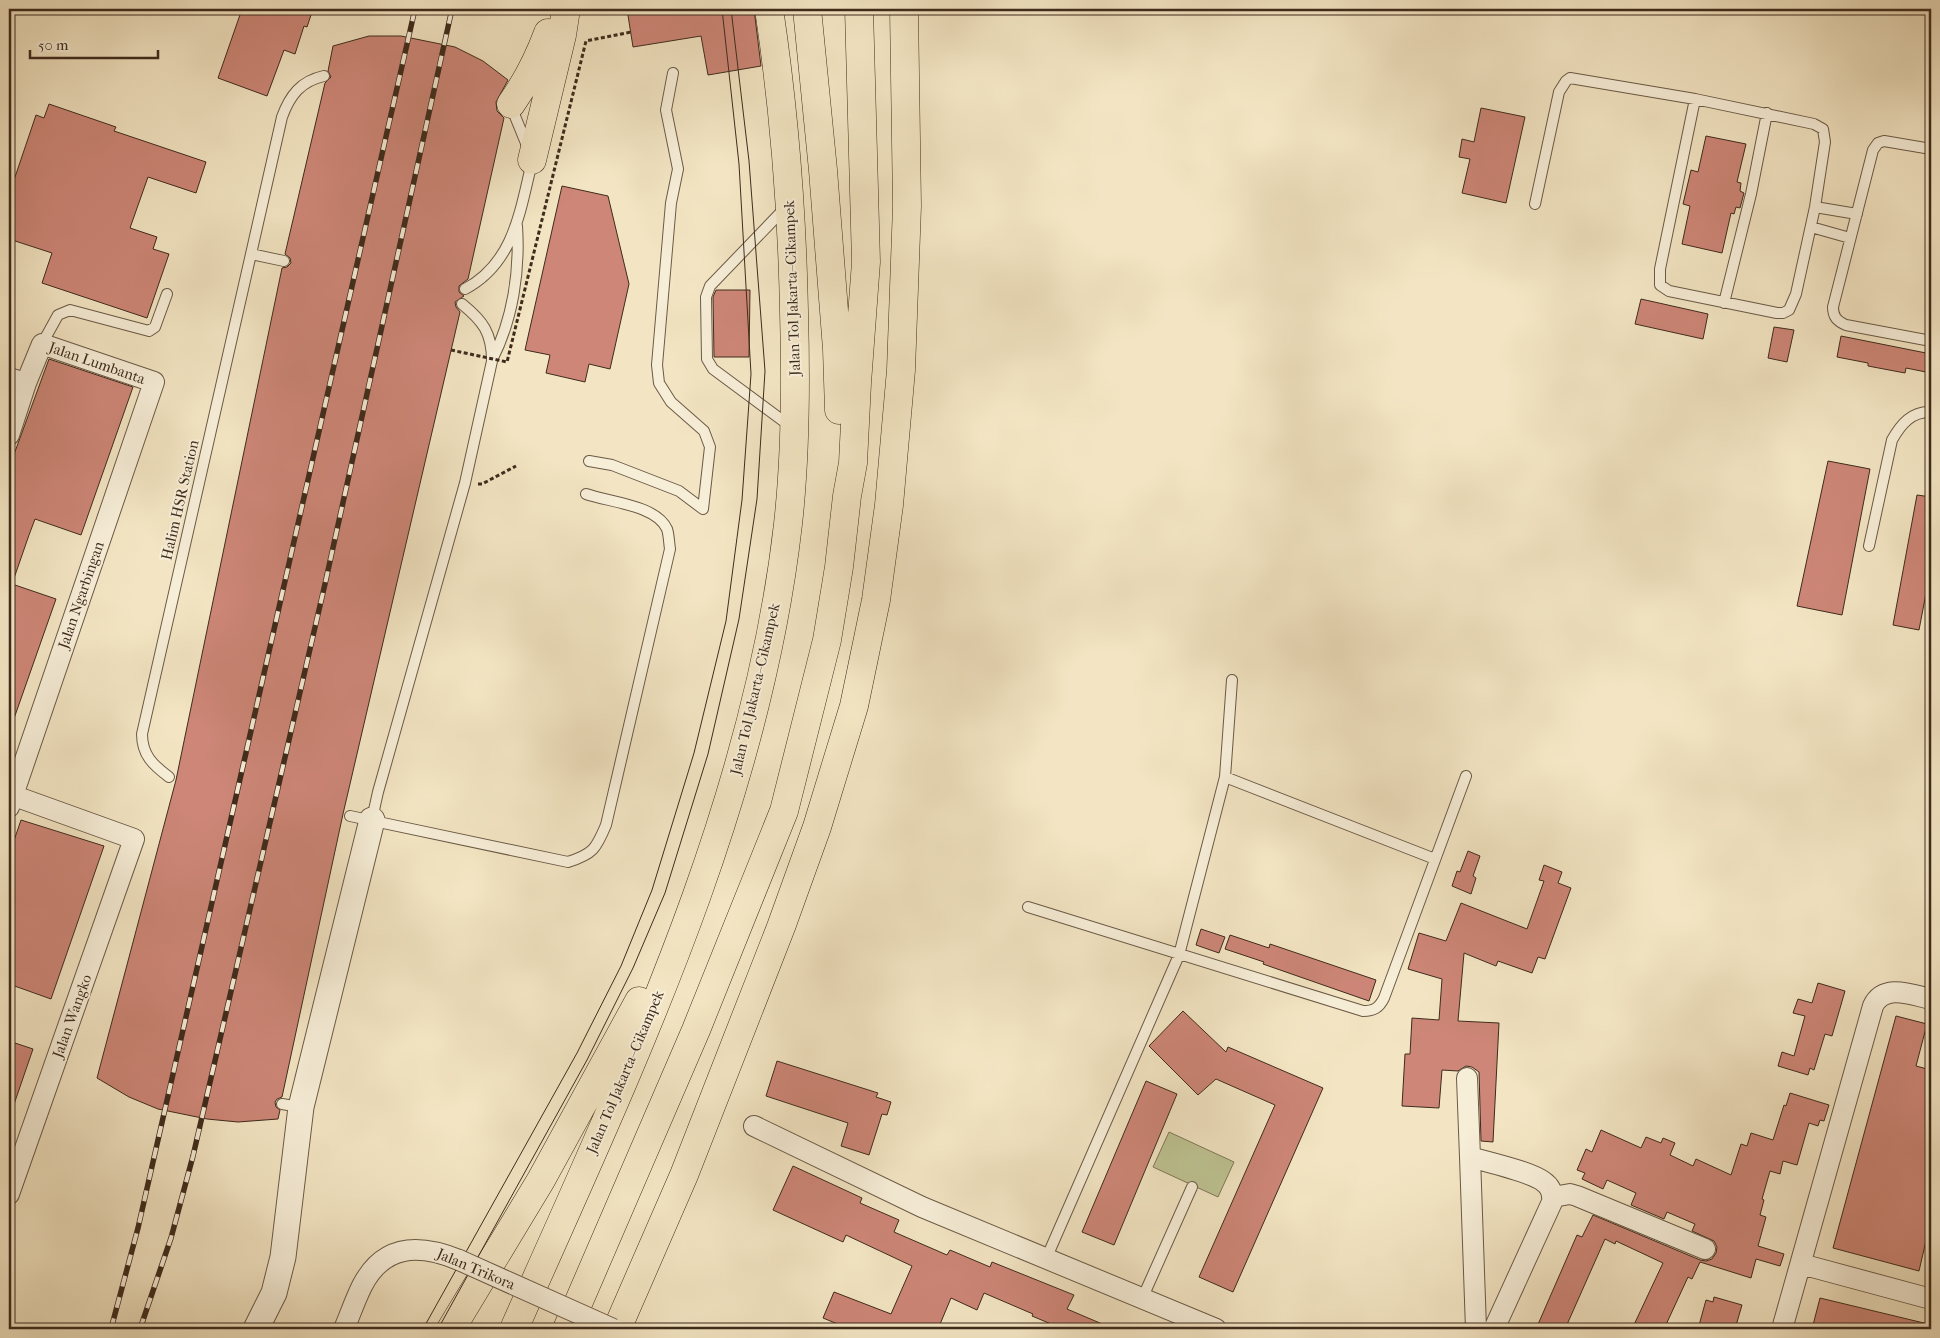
<svg xmlns="http://www.w3.org/2000/svg" width="1940" height="1338" viewBox="0 0 1940 1338" font-family="'IM FELL French Canon',serif">
  <style>
    .green { fill: #bec392; stroke: #7e7757 }
    .building { fill: #cd8677; stroke: #3e2b1c }
    .lines { fill: none; stroke-linecap: round; stroke-linejoin: round }
    .service-casing { stroke: #6b5a46; stroke-width: 12 }
    .minor-casing { stroke: #6b5a46; stroke-width: 22 }
    .tertiary-casing { stroke: #6b5a46; stroke-width: 27 }
    .motorway-casing { stroke: #3e2b1c; stroke-width: 29 }
    .path { stroke: #3e2b1c; stroke-width: 3; stroke-dasharray: 4 2.5; stroke-linecap: butt }
    .service { stroke: #f7eed8; stroke-width: 10 }
    .minor { stroke: #f7eed8; stroke-width: 20 }
    .tertiary { stroke: #f7eed8; stroke-width: 25 }
    .motorway { stroke: #f3e5c3; stroke-width: 28 }
    .tram { stroke: #3e2b1c; stroke-width: 1 }
    .rail-casing { stroke: #3e2b1c; stroke-width: 5.5 }
    .rail { stroke: #f7eed8; stroke-width: 4; stroke-dasharray: 11; stroke-linecap: butt }
    .minor-bridge-casing { stroke: #6b5a46; stroke-width: 22; stroke-linecap: butt }
    .path-bridge { stroke: #3e2b1c; stroke-width: 3; stroke-dasharray: 4 2.5; stroke-linecap: butt }
    .minor-bridge { stroke: #f7eed8; stroke-width: 20 }
    .labels { text-anchor: middle; dominant-baseline: central; stroke-width: 4; stroke-linejoin: round; paint-order: stroke }
    .street-label { font-size: 15px; fill: #3e2b1c; stroke: #f7eed8 }
  </style>
  <rect width="100%" height="100%" fill="#f3e5c3"/>
  <filter id="stains"><feTurbulence type="fractalNoise" baseFrequency=".004" numOctaves="4"/><feColorMatrix values="0 0 0 0 .2 0 0 0 0 .09 0 0 0 0 .02 0 0 0 .5 -.17"/></filter>
  <radialGradient id="worn" r=".72"><stop offset=".6" stop-color="#630" stop-opacity="0"/><stop offset="1" stop-color="#630" stop-opacity=".3"/></radialGradient>
  <path class="green" d="M1169,1132L1234,1162L1218,1197L1153,1167Z"/>
  <path class="building" d="M242,9H313L307,27L304,26L295,54L284,50L267,96L218,78Z
    M627,9H754L761,66L708,75L701,36L633,47Z
    M369,36H401L455,47L483,61L508,80L496,102L497,111L504,118L468,279L459,286V292L464,296L455,302L456,307L460,312L343,814L282,1097L277,1099L275,1102L276,1107L280,1110L278,1119L238,1122L207,1119L158,1109L129,1097L97,1078L176,780L282,268L287,267L291,263L290,258L285,254L325,83L331,77L328,71L333,46Z
    M49,104L116,127L114,131L206,162L196,193L148,177L130,228L157,237L153,249L169,254L147,318L42,283L52,253L9,239V182L13,183L36,115L44,118Z
    M1481,108L1525,117L1506,203L1462,193L1470,159L1459,157L1462,139L1474,142Z
    M1706,136L1746,144L1737,182L1741,183L1740,191L1744,193L1740,208L1736,207L1734,214L1731,213L1722,253L1682,244L1690,206L1683,204L1691,170L1698,172Z
    M562,186L608,196L629,284L610,369L589,364L585,382L546,373L550,355L525,350Z
    M716,290H750L749,357H714L713,297Z
    M1641,299L1708,314L1703,339L1635,324Z
    M1774,327L1794,330L1787,362L1768,358Z
    M1841,336L1931,354V373L1906,368L1905,373L1868,366V363L1837,357Z
    M49,359L133,387L81,535L35,519L29,535L12,584L56,599L11,727H9V468Z
    M1828,461L1870,469L1842,615L1797,606Z
    M1917,495L1931,497V567L1919,630L1893,625Z
    M21,820L104,846L51,999L9,984V855Z
    M1468,851L1480,856L1473,876L1476,878L1471,894L1452,886L1457,871L1460,872Z
    M1544,865L1562,872L1558,883L1571,888L1545,959L1538,957L1532,973L1498,961L1496,966L1464,953L1458,1021L1499,1023L1493,1142L1481,1141L1479,1072L1472,1067L1466,1066L1458,1071L1442,1070L1439,1108L1402,1106L1405,1054H1410L1412,1018L1439,1020L1442,979L1408,969L1419,933L1446,941L1461,903L1527,929L1544,881L1539,880Z
    M1201,929L1225,937L1219,953L1196,945Z
    M1230,935L1269,948L1270,944L1376,980L1369,1001L1263,964L1264,962L1225,949Z
    M1818,983L1845,991L1832,1036L1825,1034L1814,1070L1810,1068L1808,1075L1778,1066L1782,1052L1794,1056L1805,1016L1793,1013L1798,999L1812,1003Z
    M1183,1011L1226,1052L1228,1047L1323,1088L1233,1292L1199,1277L1275,1105L1216,1079L1198,1095L1149,1046Z
    M1896,1016L1927,1024L1916,1066L1931,1070V1219L1919,1271L1833,1248Z
    M9,1041L33,1049L11,1113H9Z
    M777,1061L878,1093L876,1097L891,1102L887,1115L882,1114L869,1155L841,1146L848,1123L766,1096Z
    M1146,1081L1177,1094L1114,1245L1082,1232Z
    M1790,1093L1829,1105L1824,1121L1820,1120L1818,1126L1809,1123L1797,1165L1783,1161L1780,1174L1770,1171L1762,1199L1764,1200L1760,1215L1766,1217L1758,1246L1784,1254L1780,1266L1756,1259L1751,1278L1700,1262L1692,1279L1688,1277L1664,1329H1632L1663,1263L1616,1241L1615,1244L1605,1239L1565,1329H1536L1577,1235L1582,1237L1593,1215L1700,1260L1706,1261L1712,1259L1716,1253L1717,1247L1714,1241L1692,1231L1695,1224L1667,1212L1664,1219L1631,1205L1636,1193L1607,1180L1603,1189L1582,1179L1585,1173L1577,1170L1586,1149L1592,1152L1601,1130L1641,1148L1646,1137L1661,1143L1663,1138L1675,1143L1670,1155L1693,1166L1696,1159L1731,1175L1741,1144L1747,1146L1751,1133L1773,1140L1784,1105L1786,1106Z
    M793,1166L862,1198L860,1203L899,1220L894,1232L947,1255L950,1250L990,1267L992,1262L1074,1295L1067,1309L1114,1329H1063L1032,1316L1033,1314L984,1293L977,1310L951,1298L938,1329H850L823,1318L834,1292L891,1314L912,1266L846,1235L843,1242L773,1210Z
    M1714,1297L1742,1305L1735,1329H1698L1706,1300L1713,1302Z
    M1820,1298L1928,1324L1927,1329H1812Z"/>
  <g class="lines">
    <defs>
      <path id="service" d="M673,73L666,110L678,169L671,203L657,365L659,383L671,402L704,431L710,447L703,509
        M510,104L528,148
        M1931,149L1884,141L1878,143L1873,150L1833,307C1833,317 1837,321 1846,325L1931,341
        M1535,204L1559,92L1566,81L1570,78L1695,99L1814,124L1823,129L1825,142L1815,207L1796,294L1789,310L1783,313H1777L1669,291L1660,285V269L1695,99
        M786,207L710,286L706,297L707,359L713,369L790,426
        M1815,207L1857,214
        M1811,227L1850,238
        M251,254L282,117C290,95 301,81 324,76
        M465,289C514,263 520,211 532,162
        M1724,303L1751,194L1767,113
        M42,344L58,315L70,310L149,331L155,327L167,294
        M492,360C513,319 520,271 517,226
        M589,461L612,465L679,491L703,509
        M1869,546L1892,440C1901,424 1912,411 1931,412
        M169,777C153,765 142,755 142,734L251,254L284,261
        M1225,777L1435,859
        M350,816L568,862C593,854 596,849 606,825L670,549C669,543 669,535 667,529C656,505 609,502 586,494
        M372,819L378,792L465,483L492,361C492,333 483,321 462,304
        M1028,907L1363,1011C1374,1011 1379,1008 1384,998L1466,776
        M282,1104L300,1107
        M1046,1259L1179,955L1225,777L1232,680
        M1142,1299L1192,1187"/>
      <path id="minor" d="M9,378L26,383L42,344L154,382L9,807
        M9,435L26,383
        M9,794L134,839L9,1194
        M1467,1078L1470,1157C1487,1162 1532,1172 1544,1182C1551,1187 1553,1194 1552,1202L1494,1329
        M754,1126L922,1207L1216,1329
        M1470,1157L1476,1329
        M1553,1197L1570,1194L1577,1196L1705,1249
        M1801,1264L1931,1299
        M344,1329C350,1315 355,1300 362,1286C384,1243 420,1244 459,1260
        M1782,1329L1873,1006C1884,983 1912,995 1931,999"/>
      <path id="tertiary" d="M256,1329L274,1293L283,1257L301,1107L372,820"/>
      <path id="motorway" d="M807,9L823,170L837,349L839,410
        M511,104C528,80 538,60 548,33
        M532,160L562,35L566,9
        M451,1329L541,1180L639,1001
        M514,1329C628,1071 756,808 788,524C796,453 796,382 794,311C792,210 784,109 769,9
        M567,1329L696,1030L784,811L827,640L839,567L847,496L853,463L857,383L866,262L859,9
        M617,1329L684,1175L781,927L817,827L854,706L876,600L889,505L901,370L907,206L904,9"/>
    </defs>
    <use href="#service" class="service-casing"/>
    <use href="#minor" class="minor-casing"/>
    <use href="#tertiary" class="tertiary-casing"/>
    <use href="#motorway" class="motorway-casing"/>
    <path class="path" d="M478,484H482L516,466"/>
    <use href="#service" class="service"/>
    <use href="#minor" class="minor"/>
    <use href="#tertiary" class="tertiary"/>
    <use href="#motorway" class="motorway"/>
    <path class="tram" d="M423,1329L577,1053L621,966L652,890L694,753L726,621L742,500L751,374L739,164L722,9
      M438,1329L587,1060L633,968L665,893L708,754L739,619L757,499L765,371L749,161L731,9"/>
    <defs>
      <path id="rail" d="M111,1329L138,1228L415,9
        M140,1329L171,1238L193,1156L325,584L452,9"/>
    </defs>
    <use href="#rail" class="rail-casing"/>
    <use href="#rail" class="rail"/>
    <defs>
      <path id="minor-bridge" d="M459,1260L613,1329"/>
    </defs>
    <use href="#minor-bridge" class="minor-bridge-casing"/>
    <path class="path-bridge" d="M451,350L507,362L586,41L631,32"/>
    <use href="#minor-bridge" class="minor-bridge"/>
  </g>
  <g class="labels">
    <g class="street-label">
      <text transform="translate(792 288) rotate(-92)">Jalan Tol Jakarta–Cikampek</text>
      <text transform="translate(97 363) rotate(19)">Jalan Lumbanta</text>
      <text transform="translate(180 500) rotate(-77)">Halim HSR Station</text>
      <text transform="translate(81 595) rotate(-71)">Jalan Ngarbingan</text>
      <text transform="translate(755 689) rotate(-77)">Jalan Tol Jakarta–Cikampek</text>
      <text transform="translate(72 1016) rotate(-70)">Jalan Wangko</text>
      <text transform="translate(625 1072) rotate(-67)">Jalan Tol Jakarta–Cikampek</text>
      <text transform="translate(476 1269) rotate(23)">Jalan Trikora</text>
    </g>
  </g>
  <rect width="1940" height="1338" fill="none" stroke="#f3e5c3" stroke-width="30"/>
  <rect x="10" y="10" width="1920" height="1318" fill="none" stroke="#3e2b1c" stroke-width="2.5"/>
  <rect x="15" y="15" width="1910" height="1308" fill="none" stroke="#3e2b1c"/>
  <path d="M30 50v8h128v-8" fill="none" stroke="#3e2b1c" stroke-width="2.5"/>
  <text x="38" y="50" font-size="15" fill="#3e2b1c" stroke="#f7eed8" stroke-width="4" paint-order="stroke">50 m</text>
  <rect width="100%" height="100%" filter="url(#stains)"/>
  <rect width="100%" height="100%" fill="url(#worn)"/>
</svg>
